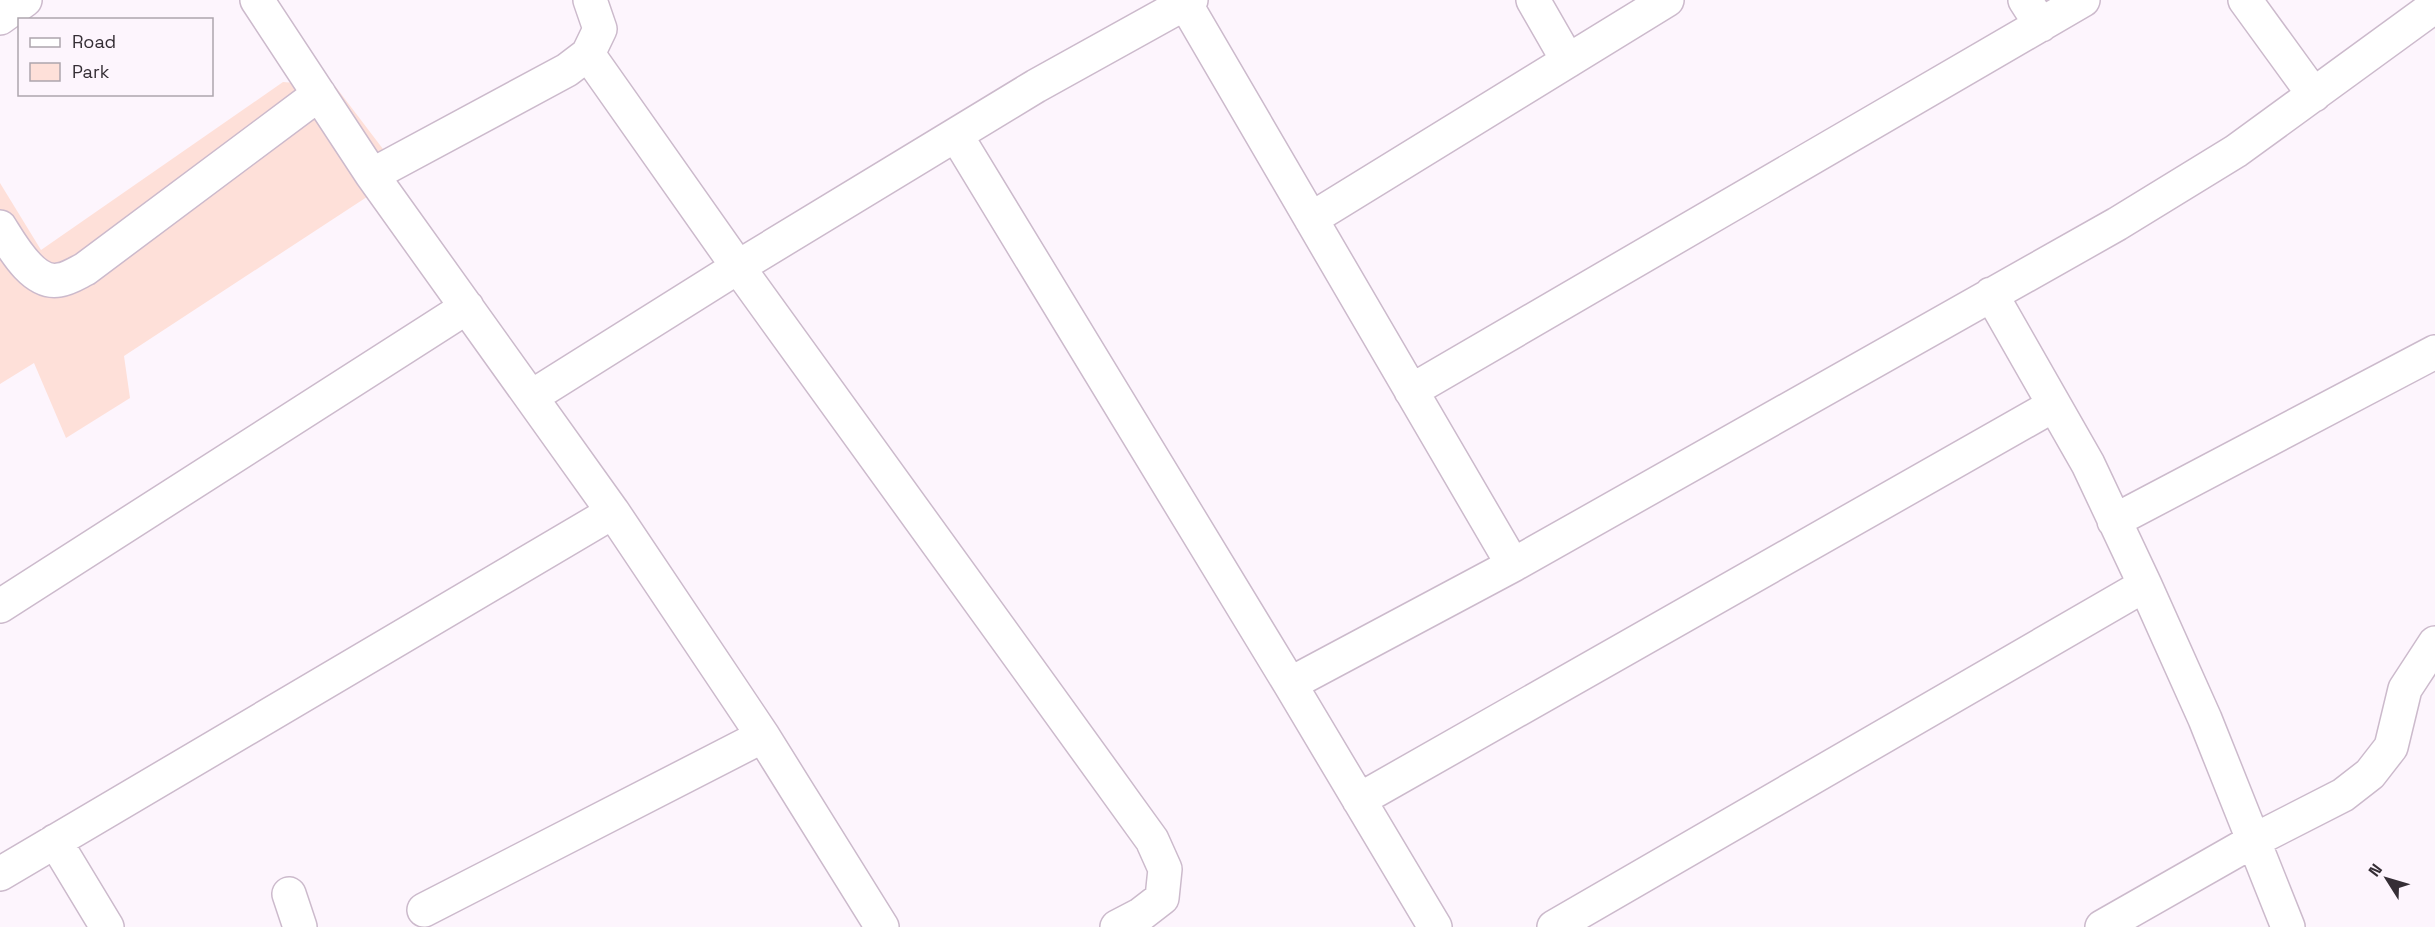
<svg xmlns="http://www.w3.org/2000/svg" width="2435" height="927" viewBox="0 0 2435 927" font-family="'Space Grotesk',sans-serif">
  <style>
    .green { fill: #fee0d9 }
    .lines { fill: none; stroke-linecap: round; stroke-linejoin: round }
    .minor-casing { stroke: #ccbacc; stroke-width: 36 }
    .minor { stroke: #fff; stroke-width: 33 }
  </style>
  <rect width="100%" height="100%" fill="#fdf5fd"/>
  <path class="green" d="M283,82L335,86L402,174L124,356L130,398L66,438L34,363L0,384V183L41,250Z"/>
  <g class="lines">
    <defs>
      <path id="minor" d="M257,0L372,175L613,512L763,736L882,927
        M1533,0L1568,61
        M2025,0L2041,25
        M2245,0L2314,95
        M1185,3L1513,565
        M0,18L25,0
        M588,54L738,267L1152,840L1165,869L1162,898L1140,915L1117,927
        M956,135L1290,684L1435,927
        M372,175L567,70L588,54L600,29L590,0
        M1311,219L1667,0
        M0,227C12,246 33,285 59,280C68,279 77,273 85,269L319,94
        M1991,294L2088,464L2145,585L2205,719L2288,927
        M1411,391L2083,0
        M531,397L738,267L1036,86L1191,0
        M2114,521L2435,352
        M0,606L467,307
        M1290,684L1513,565L2117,224L2236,151L2435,6
        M1359,800L2054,405
        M55,841L107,927
        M0,874L613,512
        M289,894L300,927
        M424,910L763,736
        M1554,927L2145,585
        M2102,927L2253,841L2343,795L2370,774L2391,747L2405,689L2435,643"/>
    </defs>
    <use href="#minor" class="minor-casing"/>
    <use href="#minor" class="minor"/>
  </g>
  <rect x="18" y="18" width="195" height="78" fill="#fdf5fd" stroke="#ada5ad" stroke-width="1.5"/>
  <rect x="30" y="38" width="30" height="9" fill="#ffffff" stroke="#ada5ad" stroke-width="1.5"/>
  <text x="72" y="48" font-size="18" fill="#352e35">Road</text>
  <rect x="30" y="63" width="30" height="18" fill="#fee0d9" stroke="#ada5ad" stroke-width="1.5"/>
  <text x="72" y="78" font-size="18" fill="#352e35">Park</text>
  <g transform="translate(2387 879) rotate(307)" stroke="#fdf5fd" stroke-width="4.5" paint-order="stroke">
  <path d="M0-4.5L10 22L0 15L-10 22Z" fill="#352e35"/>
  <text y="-9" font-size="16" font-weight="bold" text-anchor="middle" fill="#352e35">N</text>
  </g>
</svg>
